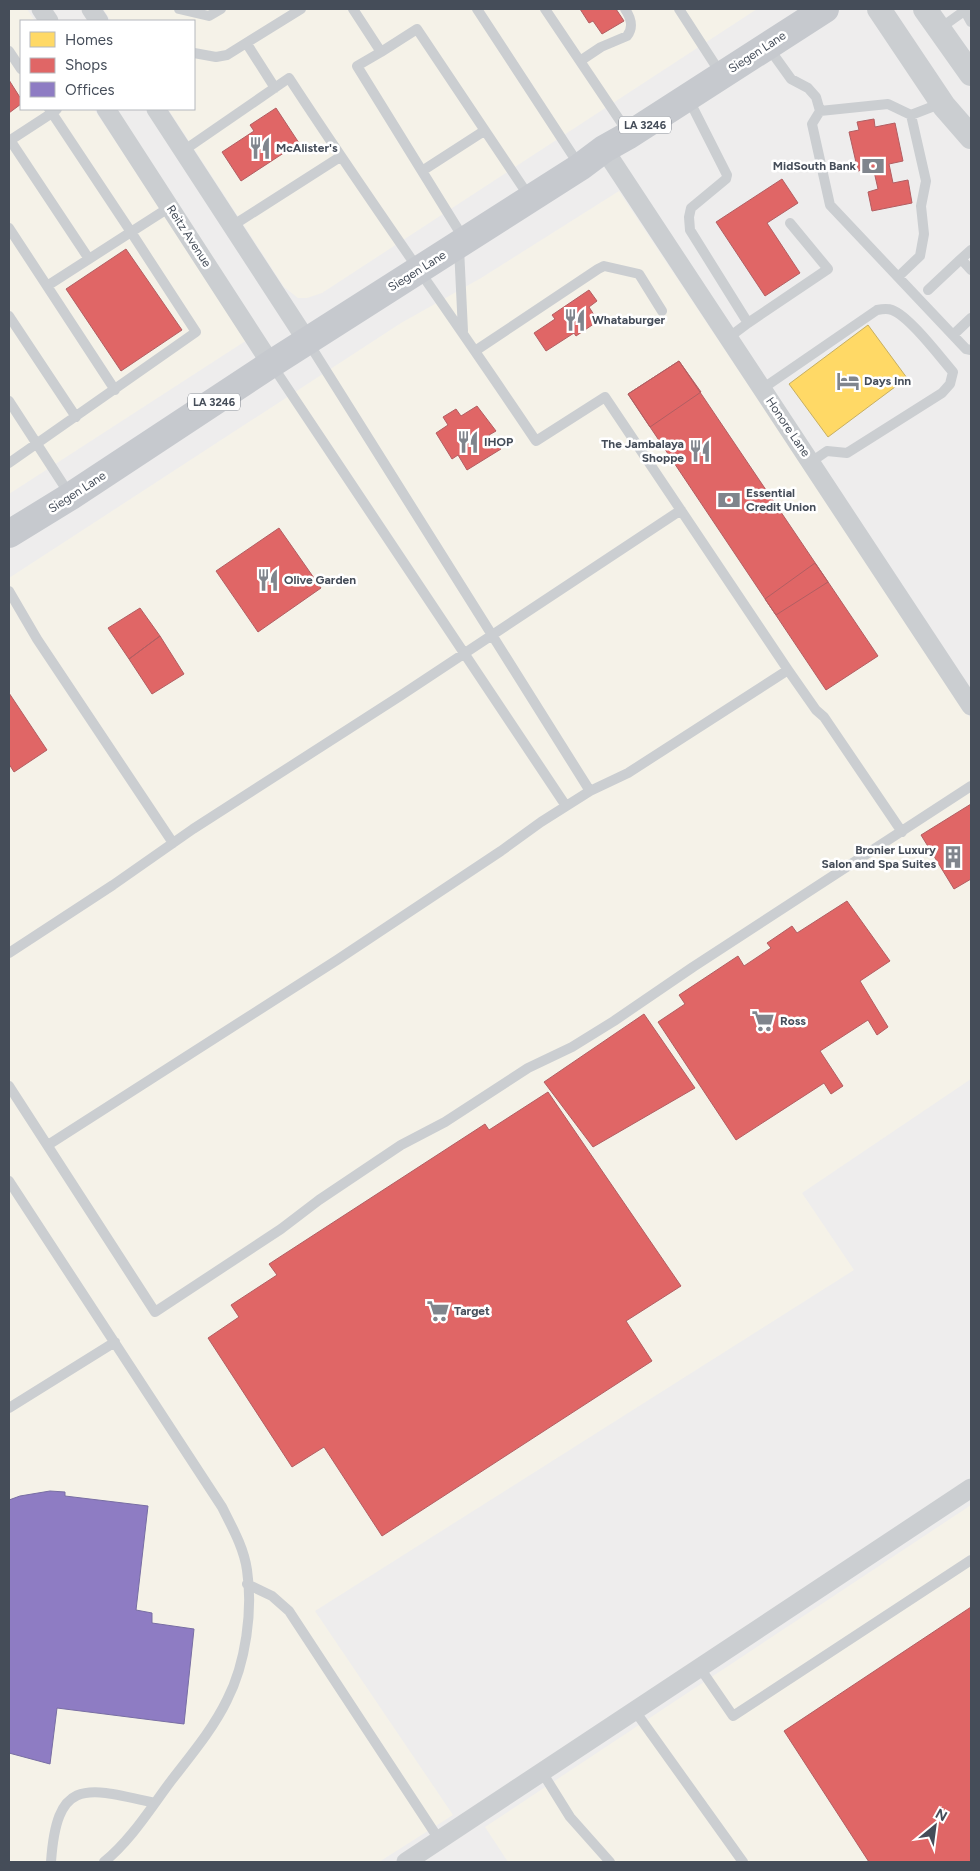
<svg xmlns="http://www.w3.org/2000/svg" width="980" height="1871" viewBox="0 0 980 1871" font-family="Figtree,sans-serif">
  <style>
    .commercial { fill: #f5f2e8 }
    .homes { fill: #ffd966; stroke: #c7af62 }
    .shops { fill: #e06666; stroke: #b25e62 }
    .offices { fill: #8e7cc3; stroke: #786ea3 }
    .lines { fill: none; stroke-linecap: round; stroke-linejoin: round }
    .service { stroke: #cbced1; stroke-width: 10 }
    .minor { stroke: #cbced1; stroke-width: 19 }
    .tertiary { stroke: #cbced1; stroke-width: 24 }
    .primary { stroke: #c6c9ce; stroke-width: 28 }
    .labels { text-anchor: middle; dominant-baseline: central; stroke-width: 5; stroke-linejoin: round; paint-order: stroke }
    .shield { fill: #fff; stroke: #7d828b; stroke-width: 1 }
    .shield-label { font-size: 11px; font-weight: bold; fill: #454d59 }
    .street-label { font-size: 12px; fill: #454d59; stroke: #fff }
    .poi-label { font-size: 12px; font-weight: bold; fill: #454d59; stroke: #fff; text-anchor: start }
  </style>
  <rect width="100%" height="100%" fill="#eeeded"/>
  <path class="commercial" d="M9,9H27L35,21H21V109H94L247,340L9,494Z
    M103,9H757L322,293L307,298H298L284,287L168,109H194V21H111Z
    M619,191L971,719V1079L802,1193L854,1270L315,1611L453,1815L379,1862H9V578L401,323L481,278Z
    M971,1505V1862H508L485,1827Z"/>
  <path class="homes" d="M868,325L907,378L828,437L789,384Z"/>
  <path class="shops" d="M580,9H616L624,21L602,34L593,21L589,23Z
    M9,80L21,99V104L9,113Z
    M276,108L299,143L241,181L222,152L254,131L250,125Z
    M874,119L875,127L895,123L903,161L889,164L893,183L908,180L912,203L872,211L868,192L878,189L873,167L858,171L849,132L859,130L857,122Z
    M782,179L798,203L767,223L800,273L765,296L716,222Z
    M126,249L182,330L121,371L66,289Z
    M589,290L597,301L589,307L598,321L576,336L574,333L546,351L534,333L555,319L552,315Z
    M679,361L878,656L826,690L628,394Z
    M679,361L701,392L650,427L628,394Z
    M477,406L496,431L489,435L501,449L467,470L458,455L452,459L436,433L448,425L443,417L456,409L461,416Z
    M279,528L321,588L258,632L216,571Z
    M815,563L828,582L776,615L765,599Z
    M140,608L160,636L129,659L108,628Z
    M160,636L184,674L152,694L129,659Z
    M9,693L47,750L14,772L9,764Z
    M971,804V879L954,889L921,835Z
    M847,901L890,961L860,981L888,1027L877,1035L868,1020L820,1051L843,1086L831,1094L824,1083L736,1140L658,1022L685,1004L679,995L738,956L744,966L771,948L767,943L792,926L797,933Z
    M644,1014L695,1088L593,1147L544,1082Z
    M548,1092L681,1286L626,1321L652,1361L382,1536L324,1447L292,1467L208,1338L239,1317L231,1305L277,1275L269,1264L485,1124L489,1130Z
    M971,1607V1862H869L784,1731Z"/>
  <path class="offices" d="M50,1491L65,1492V1496L148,1506L136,1610L152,1613V1623L194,1629L184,1724L57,1708L50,1764L9,1753V1500L20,1496Z"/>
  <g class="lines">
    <path class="service" d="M179,9L209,16L221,9
      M353,9L381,52L357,66L464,239
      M477,9L579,165
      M545,9L629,134
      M679,9L721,74
      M965,11L971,22
      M939,29L967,9
      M247,44L275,88
      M768,47L791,79L808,88L816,97L820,111
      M9,51L21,69
      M381,52L417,29L530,198
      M194,53L216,57L227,55L301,9
      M580,61L601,47L627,36C634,27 631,18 625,9
      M688,98L727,175L726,179L691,208L689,217L690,230L748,323L728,338
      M942,103L911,115L888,104L820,111L812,124L830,205L966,349L971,350
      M57,109L52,113L131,232L170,207
      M10,140L89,259
      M9,141L52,113L49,109
      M183,151L289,78C369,201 455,320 536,441L605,397L788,670L816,710L824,717L902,832
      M422,171L484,131
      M232,226L340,157
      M9,228L47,286L131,232L196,332L9,463
      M459,248L463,331
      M971,250L961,259L971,270
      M898,277L920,256L924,234L921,206L926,181L911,115
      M47,286L115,390
      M928,290L961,259
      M9,316L76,417
      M748,323L828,269L790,223
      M953,335L971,318
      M308,342L590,791
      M475,351L598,269L604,266L639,274L662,311
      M272,365L566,806
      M762,389L877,310C882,309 887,308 892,310C909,316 940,357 953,372L950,384L942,393L847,453L827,451L811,462
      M9,401L70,495
      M9,591L37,639L173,843
      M9,953L113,885L193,829L400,696L681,510
      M9,1086L155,1312L281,1229L319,1200L401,1145L445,1122L528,1068L572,1047L614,1021L693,967L971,786
      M48,1145L337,960L501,851L541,822L590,791L628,773L788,670
      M9,1181L222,1507C232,1527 244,1548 247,1570C253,1610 246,1663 227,1700C213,1729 191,1755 171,1781C150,1809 131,1840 104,1862
      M9,1408L115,1342
      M247,1584L272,1596L289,1611L440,1841
      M700,1668L733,1716L971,1560
      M635,1711L743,1862
      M542,1772L570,1817L610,1862
      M51,1862C57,1777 85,1787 155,1803"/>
    <path class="minor" d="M41,9L49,21
      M91,9L99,21
      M106,109L271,364
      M156,109L307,341
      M604,149L971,706
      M406,1862L971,1488"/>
    <path class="tertiary" d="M879,9L944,106L971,137
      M925,9L971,74"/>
    <path class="primary" d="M9,534L71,496L271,364L580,167L604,149L629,135L825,9"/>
  </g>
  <defs>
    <symbol id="restaurant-bare" viewBox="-9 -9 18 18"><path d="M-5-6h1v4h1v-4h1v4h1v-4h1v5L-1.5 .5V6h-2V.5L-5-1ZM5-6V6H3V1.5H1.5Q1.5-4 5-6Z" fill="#80858d" stroke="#fff" stroke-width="2.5" paint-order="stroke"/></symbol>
    <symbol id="bank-bare" viewBox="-9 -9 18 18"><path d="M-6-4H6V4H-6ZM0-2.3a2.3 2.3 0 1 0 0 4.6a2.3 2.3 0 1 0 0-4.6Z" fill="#80858d" stroke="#fff" stroke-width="2.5" paint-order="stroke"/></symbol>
    <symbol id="hotel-bare" viewBox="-9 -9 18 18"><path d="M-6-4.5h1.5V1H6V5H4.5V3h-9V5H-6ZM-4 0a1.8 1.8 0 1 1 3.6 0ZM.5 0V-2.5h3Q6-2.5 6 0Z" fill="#80858d" stroke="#fff" stroke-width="2.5" paint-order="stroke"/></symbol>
    <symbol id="building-bare" viewBox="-9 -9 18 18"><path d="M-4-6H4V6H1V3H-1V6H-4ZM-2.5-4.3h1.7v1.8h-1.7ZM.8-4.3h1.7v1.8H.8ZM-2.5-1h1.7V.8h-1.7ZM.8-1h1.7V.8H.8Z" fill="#80858d" stroke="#fff" stroke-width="2.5" paint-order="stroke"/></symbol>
    <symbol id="supermarket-bare" viewBox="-9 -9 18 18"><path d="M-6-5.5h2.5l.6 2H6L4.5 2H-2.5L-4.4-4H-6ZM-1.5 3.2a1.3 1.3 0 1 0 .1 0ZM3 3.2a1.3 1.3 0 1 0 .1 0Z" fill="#80858d" stroke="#fff" stroke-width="2.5" paint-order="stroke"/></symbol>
  </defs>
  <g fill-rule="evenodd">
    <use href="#restaurant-bare" x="244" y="132" width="32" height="32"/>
    <use href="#bank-bare" x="857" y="150" width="32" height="32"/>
    <use href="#restaurant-bare" x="559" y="304" width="32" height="32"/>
    <use href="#hotel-bare" x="832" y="365" width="32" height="32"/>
    <use href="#restaurant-bare" x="452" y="426" width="32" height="32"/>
    <use href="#restaurant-bare" x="684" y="435" width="32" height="32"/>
    <use href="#bank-bare" x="713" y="484" width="32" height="32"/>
    <use href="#restaurant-bare" x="252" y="564" width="32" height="32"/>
    <use href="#building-bare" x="937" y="841" width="32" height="32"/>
    <use href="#supermarket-bare" x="747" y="1005" width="32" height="32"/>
    <use href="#supermarket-bare" x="422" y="1295" width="32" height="32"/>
  </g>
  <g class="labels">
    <g class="shield">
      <rect x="619" y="116.5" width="52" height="17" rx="4"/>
      <rect x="188" y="393.5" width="52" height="17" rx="4"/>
    </g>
    <g class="shield-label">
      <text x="645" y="125">LA 3246</text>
      <text x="214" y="402">LA 3246</text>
    </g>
    <g class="street-label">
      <text transform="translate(757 52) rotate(-33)">Siegen Lane</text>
      <text transform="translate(189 236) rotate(57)">Reitz Avenue</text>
      <text transform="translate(417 271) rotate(-32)">Siegen Lane</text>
      <text transform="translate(788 427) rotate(56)">Honore Lane</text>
      <text transform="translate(77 492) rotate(-33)">Siegen Lane</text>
    </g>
    <g class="poi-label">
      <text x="276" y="148">McAlister's</text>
      <text x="856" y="166" text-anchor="end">MidSouth Bank</text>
      <text x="592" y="320">Whataburger</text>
      <text x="864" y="381">Days Inn</text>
      <text x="484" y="442">IHOP</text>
      <text x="684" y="444" text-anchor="end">The Jambalaya<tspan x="684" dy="14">Shoppe</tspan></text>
      <text x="746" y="493">Essential<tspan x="746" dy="14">Credit Union</tspan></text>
      <text x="284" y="580">Olive Garden</text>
      <text x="936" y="850" text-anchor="end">Bronier Luxury<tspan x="936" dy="14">Salon and Spa Suites</tspan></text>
      <text x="780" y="1021">Ross</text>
      <text x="454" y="1311">Target</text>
    </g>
  </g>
  <rect width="980" height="1871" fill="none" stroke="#454d59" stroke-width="20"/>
  <rect x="20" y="20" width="175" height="90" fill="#ffffff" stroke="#b5b8bd"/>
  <rect x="30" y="32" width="25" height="15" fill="#ffd966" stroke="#b5b8bd"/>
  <text x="65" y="45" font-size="15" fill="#454d59">Homes</text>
  <rect x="30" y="58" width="25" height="15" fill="#e06666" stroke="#b5b8bd"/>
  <text x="65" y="70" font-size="15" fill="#454d59">Shops</text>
  <rect x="30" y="82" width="25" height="15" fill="#8e7cc3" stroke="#b5b8bd"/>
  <text x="65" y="95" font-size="15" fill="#454d59">Offices</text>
  <g transform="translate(935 1826) rotate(29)" stroke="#ffffff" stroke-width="4" paint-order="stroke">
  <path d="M0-4L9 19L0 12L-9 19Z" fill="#454d59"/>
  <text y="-8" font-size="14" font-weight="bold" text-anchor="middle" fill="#454d59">N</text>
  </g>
</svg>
